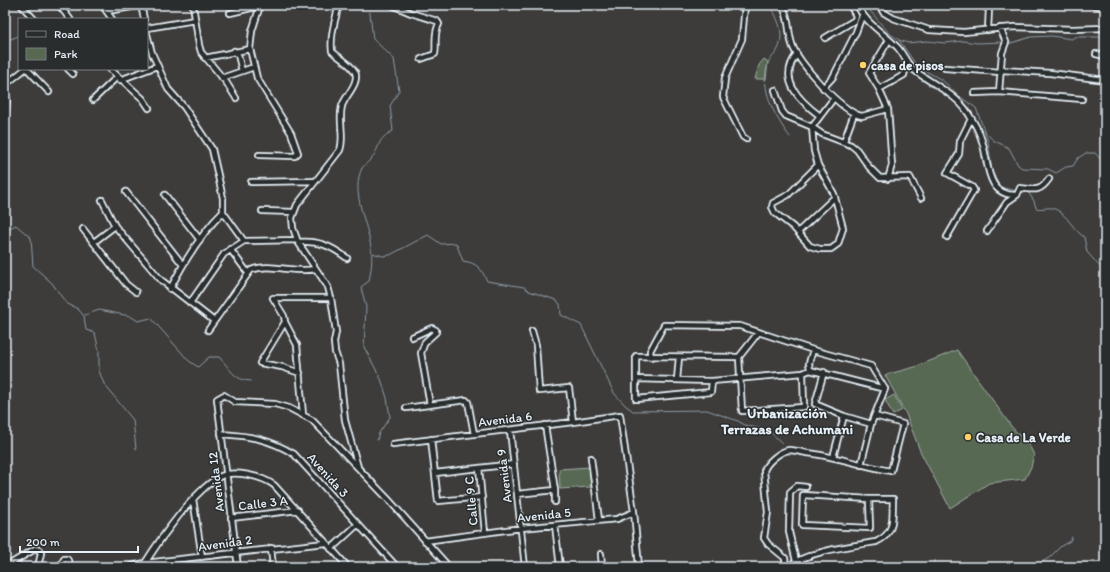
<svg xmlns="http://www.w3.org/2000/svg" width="1110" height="572" viewBox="0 0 1110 572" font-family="Itim,sans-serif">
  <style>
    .green { fill: #586952; stroke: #a0ada5 }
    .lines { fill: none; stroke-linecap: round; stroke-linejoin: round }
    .stream { stroke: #8d9ca8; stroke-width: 1 }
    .minor-casing { stroke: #e8f1f8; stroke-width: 8 }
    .minor { stroke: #2a2d2e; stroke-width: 4.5 }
    .poi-dot { fill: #ffd166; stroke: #2a2d2e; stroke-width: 1.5 }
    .labels { text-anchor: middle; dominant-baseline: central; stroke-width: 3; stroke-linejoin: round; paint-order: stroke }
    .poi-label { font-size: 13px; font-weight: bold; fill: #e8f1f8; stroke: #2a2d2e; text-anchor: start }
    .street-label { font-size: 13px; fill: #e8f1f8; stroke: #2a2d2e }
    .neighbourhood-label { font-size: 14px; font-weight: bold; fill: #e8f1f8; stroke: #2a2d2e }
  </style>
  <rect width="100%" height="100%" fill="#3e3c3a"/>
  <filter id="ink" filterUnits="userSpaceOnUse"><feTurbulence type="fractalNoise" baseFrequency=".025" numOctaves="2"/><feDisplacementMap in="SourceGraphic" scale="8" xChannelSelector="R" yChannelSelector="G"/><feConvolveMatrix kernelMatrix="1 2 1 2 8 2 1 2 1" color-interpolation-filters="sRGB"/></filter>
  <g filter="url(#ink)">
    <path class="green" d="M764,59L768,62L766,79H755L759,65Z
      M957,350L1011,426L1030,447L1034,455L1031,467L1025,479L989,483L950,508L920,451L906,414L885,375L915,367Z
      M894,395L902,410L893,415L885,400Z
      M590,467L591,487L560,489L559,469Z"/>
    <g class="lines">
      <path class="stream" d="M369,5L373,39L394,59L399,91L390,106L393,131C377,139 381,144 373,157C370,161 365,164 362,168C350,193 368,223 371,248C373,260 371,270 369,281L361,287L366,307L364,347L381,379L387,398L390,417L379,433L377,440
        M770,5C778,19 786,35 777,51C775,55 770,58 768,63C759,89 775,117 790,137
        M865,5L889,33L899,40L908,43L927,41L945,43L963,41L977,43L1003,42
        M899,40L917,66L942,80L962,98L976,108L988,141L992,171L1000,187L1017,191
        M5,41L19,36
        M1008,44L1031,37L1051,36L1072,39L1074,37H1105
        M986,133L993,140L1009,148L1018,165L1022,168L1048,169L1056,173L1066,167L1073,166L1078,158L1086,153H1095L1105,164
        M1020,191L1028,192L1034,201L1036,208C1042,210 1049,206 1055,209C1067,214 1073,230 1084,237L1087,252L1101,268L1102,283L1105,289
        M5,230L16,225L31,238L33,266L52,283L66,303L78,309L84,316L86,330L95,333L99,351V371L104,384L133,420L136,449
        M372,253L383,256L390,255L428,235L441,244L456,243L463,261C477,263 481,268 487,281L524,287L529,291L556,300L560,304L561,315L581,325L614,393L625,405L633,411L707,410L738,421L745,425L769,431L782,443
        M85,315L99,310L130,316L138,321L151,318L189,361L198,367L209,357H219C230,368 234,381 251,381
        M932,567L935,560
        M1033,567L1049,558L1061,546L1070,541L1072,537"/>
      <defs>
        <path id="minor" d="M21,5L34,19
          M59,5L70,19
          M102,5L112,19
          M141,5L144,19
          M193,5L199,45L201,52L226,82L236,98
          M339,5C335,20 330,36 332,51C339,58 351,64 355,72C360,83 345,96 342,106C338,121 345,136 340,150L297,205L292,218L293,228L298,242L328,287L331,298L336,332L334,342L335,352L339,364L345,420L358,467
          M392,5L411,13L437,21L439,24C433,35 437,44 435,54L421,59
          M745,5L742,39L725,78L723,97L743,137L746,139
          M782,5C791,21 787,29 792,44C796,61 844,114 862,116L888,109
          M857,5C866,24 884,33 898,48C904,55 907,64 914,70C932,84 956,94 968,113C974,122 979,131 982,141C989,162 985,196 1017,195L1020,188C1035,190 1040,192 1049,179
          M879,5L883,12L893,18L929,30L964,32L1014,27L1073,29L1105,28
          M977,5L989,8L988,30
          M1093,5L1105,7
          M107,11L144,5
          M230,13L255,7L259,9L252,31L250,49L257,78L291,133L298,153L295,156L259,155
          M147,28L195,20
          M147,34L152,53L168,89L184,107L212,149L223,198V212L244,241
          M825,38L855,20L856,16L850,5
          M889,40L869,73L879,89L904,75L907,62
          M234,51L238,55L242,71
          M797,54C777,80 800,101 820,116
          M1096,54L1105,56
          M205,58L250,49
          M945,68L1001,72
          M27,69L49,92
          M68,69L73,74
          M110,69L143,99L149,108
          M1001,70L1050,73L1105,80
          M222,78L254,67
          M120,80L157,66
          M5,85L25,69
          M823,88L833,77L856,32L862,16
          M879,89L888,109L892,165L888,179
          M775,90L782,111L786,116L812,127L822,134L851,145L857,150L869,167L880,178L910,177L921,198
          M999,92L1082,99
          M974,93L999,92L1002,53L1006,42L1000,28
          M5,96L7,98L6,111
          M93,100L117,77
          M844,141L854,114
          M818,165L788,195L773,203L772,207L775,213L793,227L810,246L820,249H831L838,244L843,228L834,194L818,165L814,151L812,127L834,98
          M251,182L316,181
          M126,192L183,265
          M165,195L200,240
          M102,200L115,226L161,280L214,321
          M262,211L294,212
          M83,229L126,284L136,292
          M987,231L1007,202L1017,195
          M798,232L835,197
          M947,237L974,190L972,187L947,173L959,154L960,141L971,119
          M94,242L115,226
          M298,242C318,240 331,246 347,258
          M230,249L248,273
          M170,289C184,262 201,233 223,212
          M190,303L224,254L244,241L297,240
          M285,322L260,363L282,367L300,373
          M208,330L251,270C271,262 294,274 315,269
          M532,331L536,345L539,391L569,388L573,422
          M758,333L739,357L742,411L804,407L803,373
          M412,337L432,328L436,330V332L425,342L421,353L430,405
          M651,357L650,351L664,325L740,326L813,350L871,366L885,389L871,424L861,465
          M810,370L809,363L813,350
          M824,372L815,404L844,416L871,424
          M636,379L712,381L803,373L810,370L885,389
          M677,380L679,357
          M712,381L711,392L636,399V356L739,357
          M406,408L466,400L468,402L474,434
          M303,415L297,345L285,322L284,316L273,298H331
          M545,425L555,490V502
          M510,430L525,567
          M221,434C251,436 269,439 294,454L397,567
          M431,439L438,501L482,497
          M393,444L573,422L620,415L634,512L639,567
          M833,457L844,416
          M591,458L599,520
          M479,468L485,533
          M435,473L514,464
          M517,494L555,490
          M193,499L202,557
          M231,518L298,510
          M555,525L560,567
          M425,541L521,528L617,519L634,512
          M271,548L273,567
          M331,549L357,525
          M601,554L602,567
          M796,561L789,532L790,492L797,486L806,487
          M145,563C160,539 194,491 219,477C233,469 261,476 274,485L348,567
          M5,567L35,549L39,550L41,553L38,567
          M60,567L64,559H67L72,567
          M128,567L145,563L325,543
          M238,567L217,399L224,395L235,402L275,404L289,408L312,420L388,499L449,567
          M786,567L785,558L768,544L764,538L768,512L764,471C766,463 780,451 789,450C794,450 801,452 807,453C835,456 863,466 891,471L903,424L875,416
          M788,567C807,551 851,546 876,542C896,533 892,518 893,499H869L803,495L802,525L870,528L869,499"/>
      </defs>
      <use href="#minor" class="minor-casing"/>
      <use href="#minor" class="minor"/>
    </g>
  </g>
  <g class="poi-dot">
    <circle cx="863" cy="65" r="4"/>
    <circle cx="968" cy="437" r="4"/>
  </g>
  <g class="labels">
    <g class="poi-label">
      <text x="871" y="65">casa de pisos</text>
      <text x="976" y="437">Casa de La Verde</text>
    </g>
    <g class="street-label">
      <text transform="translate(505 419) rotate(-7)">Avenida 6</text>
      <text transform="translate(328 475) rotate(48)">Avenida 3</text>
      <text transform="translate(504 476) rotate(-97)">Avenida 9</text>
      <text transform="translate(216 482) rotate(-97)">Avenida 12</text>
      <text transform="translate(471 501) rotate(-95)">Calle 9 C</text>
      <text transform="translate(263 503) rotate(-7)">Calle 3 A</text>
      <text transform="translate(544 515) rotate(-6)">Avenida 5</text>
      <text transform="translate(225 543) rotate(-8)">Avenida 2</text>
    </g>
    <g class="neighbourhood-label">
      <text x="787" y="413">Urbanización<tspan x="787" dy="16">Terrazas de Achumani</tspan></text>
    </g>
  </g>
  <rect width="1110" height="572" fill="none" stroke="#2a2d2e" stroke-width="20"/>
  <rect x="10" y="10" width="1090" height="552" fill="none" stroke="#e8f1f8" stroke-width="1.5" filter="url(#ink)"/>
  <rect x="18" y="18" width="130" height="52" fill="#2a2d2e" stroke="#767b7f"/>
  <rect x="26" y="31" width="20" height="6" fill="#2a2d2e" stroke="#767b7f"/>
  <text x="54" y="38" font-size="12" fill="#e8f1f8">Road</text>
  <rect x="26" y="48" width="20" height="12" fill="#586952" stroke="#767b7f"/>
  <text x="54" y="58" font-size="12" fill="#e8f1f8">Park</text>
  <path d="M20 546v6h118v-6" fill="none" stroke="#e8f1f8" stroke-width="2"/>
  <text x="26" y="546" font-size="12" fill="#e8f1f8" stroke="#2a2d2e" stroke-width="3" paint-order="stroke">200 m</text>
</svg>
